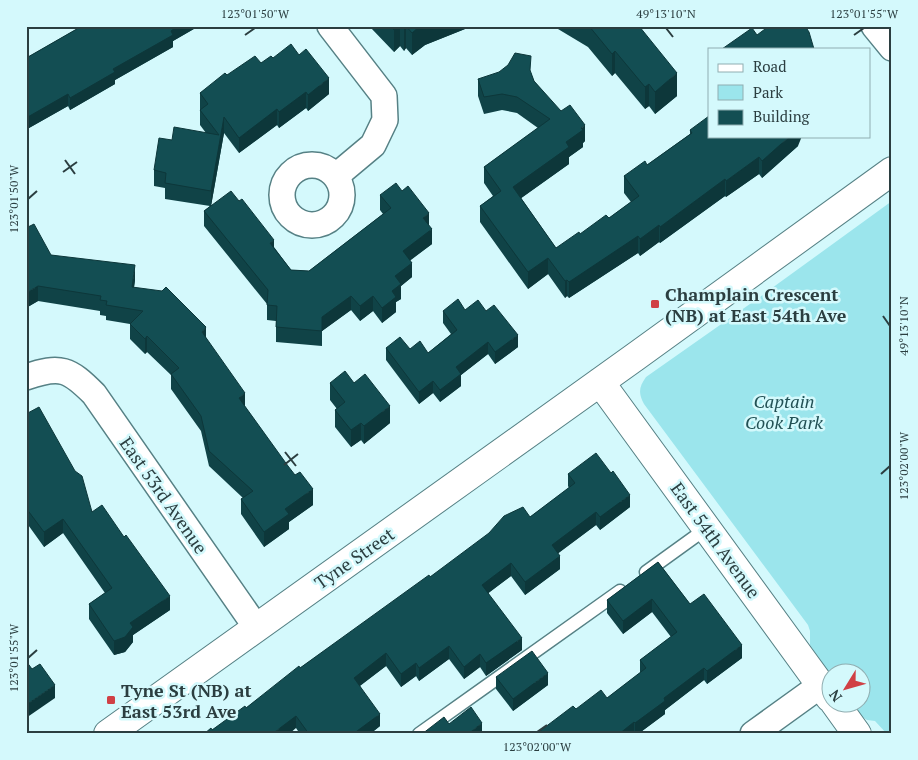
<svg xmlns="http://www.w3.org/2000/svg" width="918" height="760" viewBox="0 0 918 760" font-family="'PT Serif',serif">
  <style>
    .green { fill: #9be5ec }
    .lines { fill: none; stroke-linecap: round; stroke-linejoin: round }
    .service-casing { stroke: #568185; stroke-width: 15 }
    .minor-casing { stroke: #568185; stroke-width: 28 }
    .tertiary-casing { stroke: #568185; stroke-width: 30 }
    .service { stroke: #fff; stroke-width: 12 }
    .minor { stroke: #fff; stroke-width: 25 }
    .tertiary { stroke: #fff; stroke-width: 28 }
    .wall { fill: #104347 }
    .shaded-wall { fill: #0d373a }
    .building { fill: #134e53; stroke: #0d373a }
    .ticks { fill: none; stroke: #2b3e40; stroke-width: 2 }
    .poi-dot { fill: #d04045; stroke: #d4f9fc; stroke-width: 2 }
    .labels { text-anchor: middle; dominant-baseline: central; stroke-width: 5; stroke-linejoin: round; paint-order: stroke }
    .poi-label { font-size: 18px; font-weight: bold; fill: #2b3e40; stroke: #d4f9fc; text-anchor: start }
    .park-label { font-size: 18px; font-style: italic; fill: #225155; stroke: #d4f9fc }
    .street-label { font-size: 18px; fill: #2b3e40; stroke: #d4f9fc }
    .neatline { fill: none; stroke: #2b3e40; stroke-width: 2 }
    .ticks-label { font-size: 12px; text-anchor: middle; fill: #2b3e40 }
  </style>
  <rect width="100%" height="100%" fill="#d4f9fc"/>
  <path class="green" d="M892,201V734H887L875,721L867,720L861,716L851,703L860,702V672L830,674L810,645V631L808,625L644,404C638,393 639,387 646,377L757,299Z"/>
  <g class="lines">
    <defs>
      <path id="service" d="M646,572L707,528
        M419,734L620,591"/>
      <path id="minor" d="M330,26L384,96L385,120L373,145L336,176
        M874,26L892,48
        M282 195a30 30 0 1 1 60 0a30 30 0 1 1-60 0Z
        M26,377C61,365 69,369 94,394L256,627
        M753,734L821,685"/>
      <path id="tertiary" d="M600,382L830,698
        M834,702L857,734
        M108,734L635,357L892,171"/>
    </defs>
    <use href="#service" class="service-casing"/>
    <use href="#minor" class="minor-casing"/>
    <use href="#tertiary" class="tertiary-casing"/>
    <use href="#service" class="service"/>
    <use href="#minor" class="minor"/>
    <use href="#tertiary" class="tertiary"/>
  </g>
  <path class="wall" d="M82,26H199L173,41V47L115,80V84L70,110L68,106L29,128V139L28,57Z
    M371,26H465V29L425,45L412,55L406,48L404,51L400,46L394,52L371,28Z
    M553,26H639L677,96L655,114L649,106L645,109L615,73L612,76L588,47Z
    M273,58L329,94L308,111L306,108L279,128L277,125L239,153L224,133L211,206L274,247L291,270L309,271L383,214L380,210V195L429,226L432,244L410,260L412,277L401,286V299L396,302V312L382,323L373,311L360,321L351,310L322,331V346L276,342V321L267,320V304L204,226V211L210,206L165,199V188L154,186V170L172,140L206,133L200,125V93L227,75L261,63Z
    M531,73L534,81L585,141L583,143V147L569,157V164L521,198L556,248L609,218L631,202L624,193V176L647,165L690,134V130L798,146L762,178L759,174L726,197L725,196L660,243L659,242L640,256L638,253L569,298L567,296L565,298L548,274L528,289L480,222V206L493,196L484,183V167L538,128L517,113L502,110L484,114L478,96V79Z
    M51,255L135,280L134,287L206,338L245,407L313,505L289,522V529L264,547L241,514V499L243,498L209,466L201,431L171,389V375L147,352L145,354L130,339V324L106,320V316L100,315V311L38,301L26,308Z
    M465,310L486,311L518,347L495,364L488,354L461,375V386L440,402L433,393L419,404L386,360V348L410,349L428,353L451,334L443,323V311Z
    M330,383H354L390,423L364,444L361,440L351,447L335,427V410L337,409L330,400Z
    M26,414L92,512L170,610L133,635V642L125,652L114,655L89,619V604L105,593L63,533L44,547L26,522Z
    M568,474L630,507L600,530L596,525L558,553L560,569L525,595L511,576L488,593L522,650L486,676L480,667L464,679L449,659L419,681L416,676L401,687L386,666L360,686L380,726L370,734H300L296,728L212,730L246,708L300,668L430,577L530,517L569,488L568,486Z
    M658,562L690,604L742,658L707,684L704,680L665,710V714L638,734H536L576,709L607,698L640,673V660L671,637L652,612L623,634L607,613V600Z
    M496,677L548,685L513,711L496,689Z"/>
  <path class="shaded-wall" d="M178,26H199L173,41V47L115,80V84L70,110V98Z
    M397,26H400V46L394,52V30Z
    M406,26V48L404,51V28Z
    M420,26H465V29L425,45L412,55V33Z
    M615,51V73L612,76V54Z
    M677,73V96L655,114V92Z
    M329,78V94L308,111V95Z
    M649,84V106L645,109V87Z
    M306,92V108L279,128V112Z
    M68,94V106L29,128V139L26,140V118Z
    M277,109V125L239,153V138Z
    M224,117V133L211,206V191Z
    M585,125V141L583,143V147L569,157V164L513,204V187Z
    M790,136H802L798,146L762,178V161Z
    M759,157V174L726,197V181Z
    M725,179V196L660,243V227Z
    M429,213V228L423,218Z
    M659,225V242L640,256V239Z
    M432,229V244L403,266V251Z
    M638,236V253L569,298V282Z
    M274,240V255L270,243Z
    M548,258V274L528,289V272Z
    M412,263V277L401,286V299L396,302V312L382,323V308L395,276Z
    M135,265V280L132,302V287Z
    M567,280V296L565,298V281Z
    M38,286V301L26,308V293Z
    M351,296V310L322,331V346V317Z
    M373,296V311L360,321V306Z
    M206,327V342L202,332Z
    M518,335V347L495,364V352Z
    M147,336V352L145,354V339Z
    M488,342V354L461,375V386L440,402V390L456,367Z
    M433,381V393L419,404V392Z
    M245,393V408L239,398Z
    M390,406V423L364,444V426Z
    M361,423V440L351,447V430Z
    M313,489V505L289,522V529L264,547V532L285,509Z
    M630,495V507L600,530V517Z
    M596,512V525L552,558V545Z
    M63,519V533L44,547V532Z
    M560,556V569L525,595V582Z
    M511,563V576L482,598V585Z
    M170,596V610L133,635V642L125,652L114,655V641L130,623Z
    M652,599V612L623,634V621Z
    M522,638V650L486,676V663Z
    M742,645V658L707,684V671Z
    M449,646V659L419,681V668Z
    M386,653V666L354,690V678Z
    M480,654V667L464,679V667Z
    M416,663V676L401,687V674Z
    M704,668V680L665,710V714L638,734H635V723L664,698Z
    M548,673V685L513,711V699Z
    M55,685V698L26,718V705Z
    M380,714V726L370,734H353Z
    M296,716V728L289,734H272Z
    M634,722V734H619Z
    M482,723V732L480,734H468Z"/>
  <path class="building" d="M82,26H178L171,31L173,35L113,69L115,72L70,98L68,94L26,118V60L29,58L28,57Z
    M390,26H397L394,30Z
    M402,26H420L412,33L406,26L404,28Z
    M589,26H639L677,73L655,92L649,84L645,87L615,51L612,54Z
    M769,26H805L809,32L814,49H722L752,28L757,35Z
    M291,44L299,55L306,49L329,78L308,95L306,92L279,112L277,109L239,138L224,117L211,191L165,183L166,173L154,170L159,138L172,140L174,127L219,135L200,110L208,104L200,93L225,73L227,75L255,56L261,63L271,56L273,58Z
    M515,53L531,56L530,70L534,81L561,111L570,105L585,125L581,128L583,130L566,142L569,147L513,187L556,248L579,232L580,234L606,215L609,218L639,196L624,176L645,161L647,165L692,133L690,130L709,116V136H790L762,161L759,157L726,181L725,179L660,227L659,225L640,239L638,236L569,282L567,280L565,281L548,258L528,272L480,206L501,191L484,167L550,119L517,97L502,94L484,97L478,79L499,72L508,65Z
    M26,122L29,127L26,128Z
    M396,183L402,191L408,186L429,213L423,218L432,229L403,251L412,263L395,276L401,284L392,291L396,297L382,308L373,296L360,306L351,296L322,317V331L276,327L277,306L267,305L268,290L204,211L231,191L239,201L242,199L249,208L274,240L270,243L291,270L309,271L391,208L380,195Z
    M34,224L51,255L135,265L132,287L162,291L166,287L206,327L202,332L245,393L239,398L288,466L295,475L300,472L313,489L285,509L289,514L264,532L241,499L253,491L209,451L201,416L171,374L179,368L147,336L145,339L130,324L143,311L106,305L107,301L100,300L101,296L38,286L26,293V228Z
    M458,299L465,310L478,300L486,311L494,305L518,335L495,352L488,342L456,367L461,374L440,390L433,381L419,392L386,348L400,337L410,349L420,341L428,353L457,330L443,311Z
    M345,371L354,383L365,374L390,406L364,426L361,423L351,430L335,410L345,402L330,383Z
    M39,407L75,471L82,476L92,512L102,505L124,537L126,535L170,596L130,623L133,627L125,637L114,641L89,604L112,588L63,519L44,532L26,508V414Z
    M596,453L611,473L613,471L630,495L600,517L596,512L552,545L560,556L525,582L511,563L482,585L522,638L486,663L480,654L464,667L449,646L419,668L416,663L401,674L386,653L354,678L380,714L353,734H309L296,716L272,734H204L211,728L212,730L245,706L246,708L299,666L300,668L429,575L430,577L489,533L504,516L523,507L530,517L575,483L568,474Z
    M658,562L690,604L704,594L742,645L707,671L704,668L664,698L665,701L635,723L634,722L619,734H536L573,706L576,709L601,690L607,698L646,668L640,660L677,632L652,599L623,621L607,600Z
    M532,651L548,673L513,699L496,677Z
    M26,661L32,669L40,664L55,685L26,705Z
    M471,707L482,723L468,734H422L444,717L449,724Z"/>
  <path class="ticks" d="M666,28L673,37M245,35L255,28M854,35L864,28M65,160L75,174M63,172L77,162M28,199L37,191M883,316L890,326M285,452L296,466M284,465L298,454M881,474L890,466M28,658L37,650M537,732L547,725"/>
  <g class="poi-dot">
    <rect x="650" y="299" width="10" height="10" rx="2.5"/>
    <rect x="106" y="695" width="10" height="10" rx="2.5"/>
  </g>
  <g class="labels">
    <g class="poi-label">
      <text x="665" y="294">Champlain Crescent<tspan x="665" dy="21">(NB) at East 54th Ave</tspan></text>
      <text x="121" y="690">Tyne St (NB) at<tspan x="121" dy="21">East 53rd Ave</tspan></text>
    </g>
    <g class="park-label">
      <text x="784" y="401">Captain<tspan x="784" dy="21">Cook Park</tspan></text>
    </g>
    <g class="street-label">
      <text transform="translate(164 495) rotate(55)">East 53rd Avenue</text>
      <text transform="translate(716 540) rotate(54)">East 54th Avenue</text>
      <text transform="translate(354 558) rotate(-35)">Tyne Street</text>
    </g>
  </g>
  <rect width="918" height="760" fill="none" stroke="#d4f9fc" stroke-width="55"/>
  <rect x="708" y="48" width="162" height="90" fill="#d4f9fc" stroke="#90aeb1"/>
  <rect x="718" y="64" width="25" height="8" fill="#ffffff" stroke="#90aeb1"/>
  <text x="753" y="72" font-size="15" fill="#2b3e40">Road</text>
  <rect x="718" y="85" width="25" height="15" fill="#9be5ec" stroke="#90aeb1"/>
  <text x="753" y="98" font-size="15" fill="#2b3e40">Park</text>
  <rect x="718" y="110" width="25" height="15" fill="#134e53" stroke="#90aeb1"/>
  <text x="753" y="122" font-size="15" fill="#2b3e40">Building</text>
  <g transform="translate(846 688) rotate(233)"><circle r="24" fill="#d4f9fc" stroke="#90aeb1"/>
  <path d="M0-4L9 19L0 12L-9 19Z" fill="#d04045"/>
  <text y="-8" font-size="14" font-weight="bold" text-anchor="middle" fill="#2b3e40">N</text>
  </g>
  <rect x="28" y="28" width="862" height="704" class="neatline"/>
  <g class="ticks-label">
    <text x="255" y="18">123°01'50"W</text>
    <text x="666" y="18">49°13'10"N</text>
    <text x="864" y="18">123°01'55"W</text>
    <text transform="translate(14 199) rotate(-90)" y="4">123°01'50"W</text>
    <text transform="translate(904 326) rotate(-90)" y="4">49°13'10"N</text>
    <text transform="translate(904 466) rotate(-90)" y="4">123°02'00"W</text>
    <text transform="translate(14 658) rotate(-90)" y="4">123°01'55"W</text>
    <text x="537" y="751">123°02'00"W</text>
  </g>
</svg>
